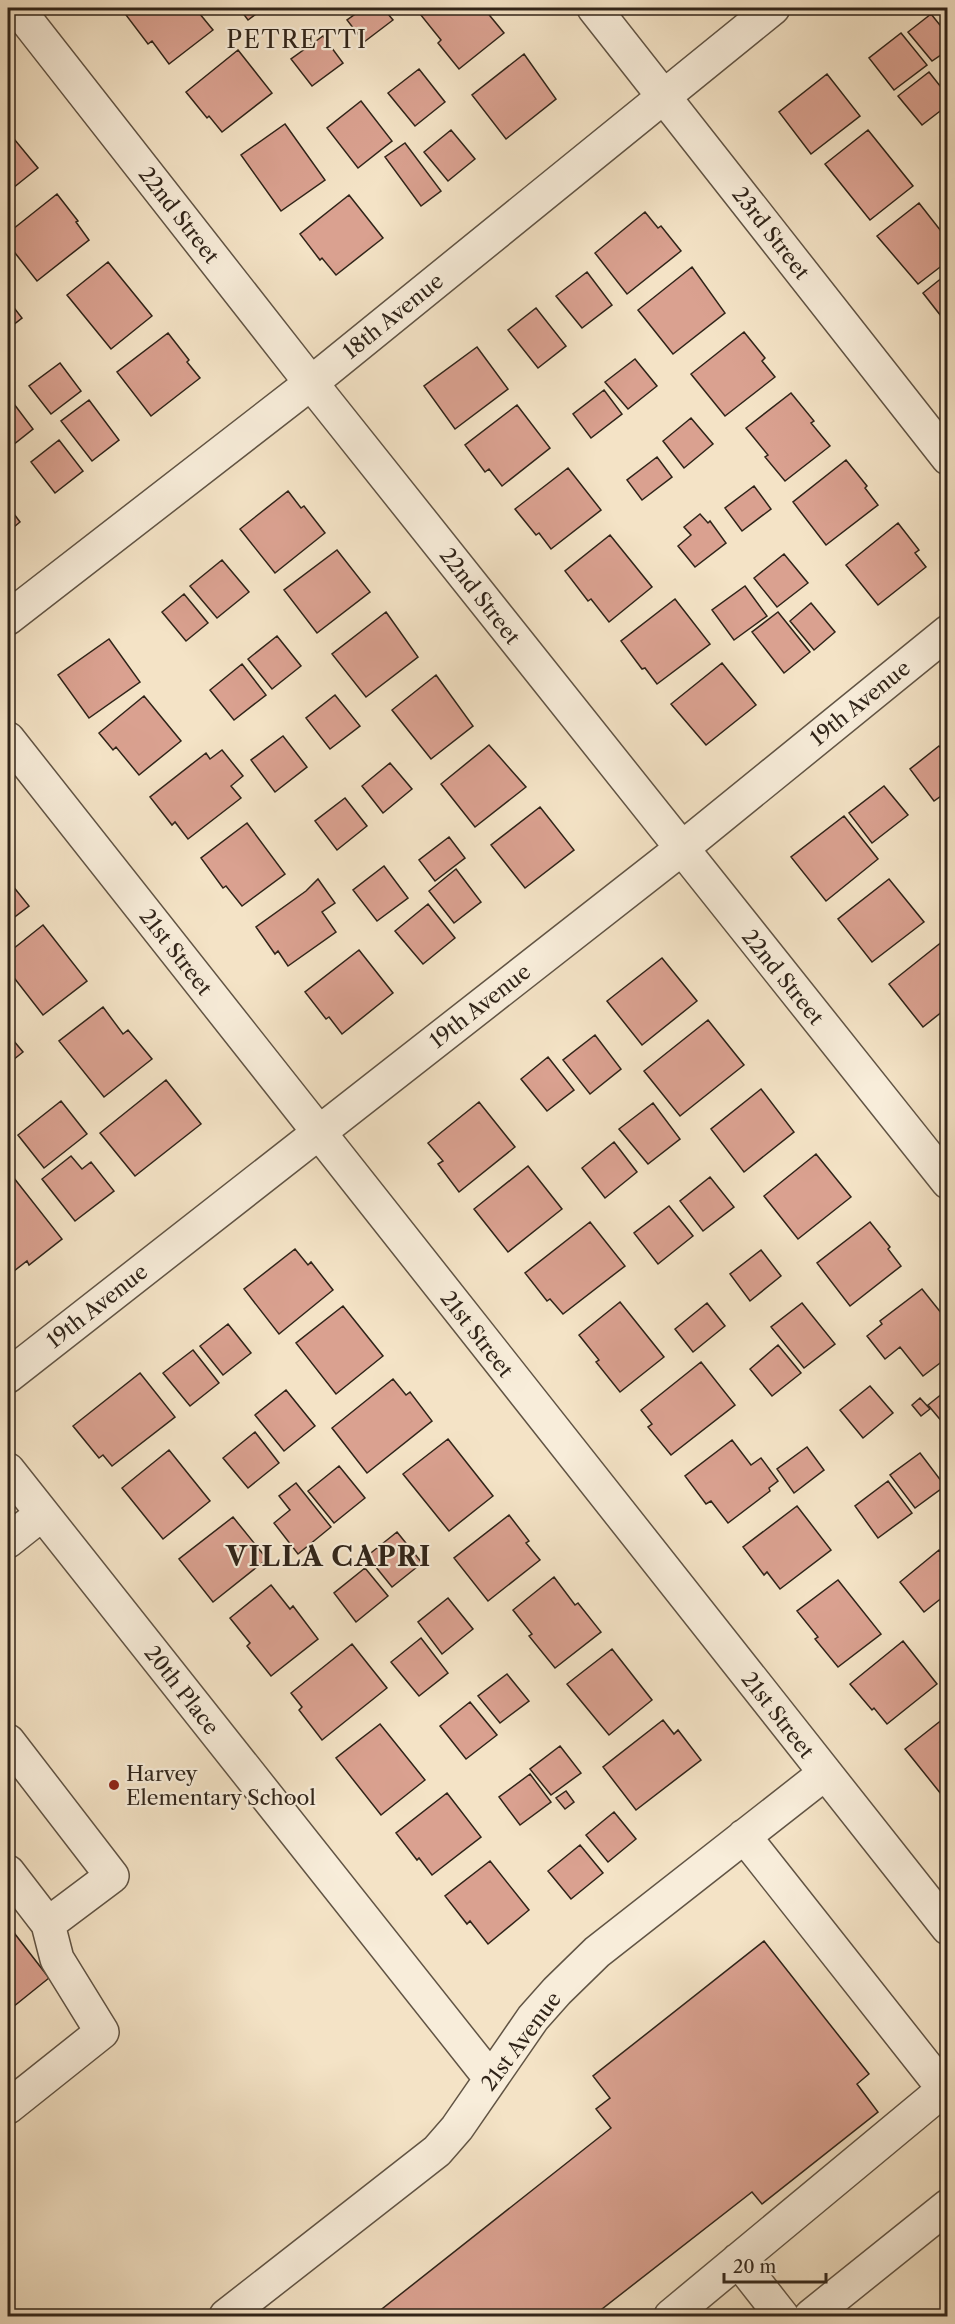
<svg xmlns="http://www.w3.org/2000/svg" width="955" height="2324" viewBox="0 0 955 2324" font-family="'Libre Caslon Text',serif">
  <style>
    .building { fill: #daa190; stroke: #302419; stroke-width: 1.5 }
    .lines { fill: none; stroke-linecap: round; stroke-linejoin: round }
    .minor-casing { stroke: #615444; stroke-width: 36 }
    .minor { stroke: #f8edda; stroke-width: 33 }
    .poi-dot { fill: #8f2418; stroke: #f8edda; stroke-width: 2 }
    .labels { text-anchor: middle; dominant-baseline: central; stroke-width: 4.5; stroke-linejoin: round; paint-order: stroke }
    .street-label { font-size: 21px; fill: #302419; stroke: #f8edda }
    .poi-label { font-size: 21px; fill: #302419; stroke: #f8edda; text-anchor: start }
    .quarter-label { font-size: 24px; letter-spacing: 1.5px; fill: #302419; stroke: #f8edda }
    .district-label { font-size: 27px; font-weight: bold; letter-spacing: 1.5px; fill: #302419; stroke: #f8edda }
  </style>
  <rect width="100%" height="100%" fill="#f4e3c6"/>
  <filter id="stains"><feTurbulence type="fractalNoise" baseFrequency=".00333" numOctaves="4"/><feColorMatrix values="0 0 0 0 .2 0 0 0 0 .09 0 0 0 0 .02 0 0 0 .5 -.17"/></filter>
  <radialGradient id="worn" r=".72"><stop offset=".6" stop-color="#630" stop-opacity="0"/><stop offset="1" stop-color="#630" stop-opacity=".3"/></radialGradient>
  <path class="building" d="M136,8H195L213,30L169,64L152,41L148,44L126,15Z
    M239,8H264L248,20Z
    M364,8H383L393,20L364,42L347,20Z
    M428,8H489L486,11L504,33L459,69L438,43L441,40L420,14Z
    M931,14L948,35V50L932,61L908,32Z
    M901,33L927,65L894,90L869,58Z
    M323,36L343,63L312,86L291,59Z
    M238,50L272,93L222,132L209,116L207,118L186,92Z
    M524,54L556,99L506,139L472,95Z
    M419,69L445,102L415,126L388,93Z
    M929,72L948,96V105L922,125L898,96Z
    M827,74L860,116L811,154L779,112Z
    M361,101L392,141L358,168L327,128Z
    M285,124L325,180L281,211L241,155Z
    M451,130L475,159L448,181L424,152Z
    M868,130L913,186L870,220L825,164Z
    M8,135L13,142L15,140L38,168L8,192Z
    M405,143L441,191L421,206L385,157Z
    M57,194L78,221L76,222L89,240L37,281L8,244V233Z
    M349,195L383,238L336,275L322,258L320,260L300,234Z
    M919,203L948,240V261L918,284L877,236Z
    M645,212L658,228L661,226L681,251L627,294L595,253Z
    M108,262L152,316L111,349L67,295Z
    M692,267L725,313L673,354L638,310Z
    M587,272L612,305L582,328L556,296Z
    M948,273V325L923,293Z
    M8,300L22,318L8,329Z
    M536,308L566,346L538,368L508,330Z
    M744,332L765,358L762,361L775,377L725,416L691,374Z
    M168,333L189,360L187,362L200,378L151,416L117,372Z
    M477,347L508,389L455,429L424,386Z
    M635,359L657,386L628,409L605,382Z
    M60,363L81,391L51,414L29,386Z
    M604,390L622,414L591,438L573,414Z
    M791,393L814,421L811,423L830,446L785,481L765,457L768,455L746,428Z
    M11,400L33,429L8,449V403Z
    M89,400L119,440L92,461L61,421Z
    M517,405L550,448L502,486L489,469L485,472L465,445Z
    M691,418L713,444L684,468L663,441Z
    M59,440L83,471L55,493L31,462Z
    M657,457L672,477L642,500L627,480Z
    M846,460L867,486L865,488L878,505L826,545L793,502Z
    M568,468L601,510L551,549L539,533L536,535L515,509Z
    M754,486L771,509L742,531L725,508Z
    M288,491L301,508L304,506L325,533L275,573L240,529Z
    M8,506L20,522L8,532Z
    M700,514L708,523L710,521L726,543L695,567L678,546L691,535L684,527Z
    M898,523L919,550L915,553L926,567L878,605L846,565Z
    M610,535L652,587L609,622L591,599L588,601L565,571Z
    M337,550L370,592L317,633L284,590Z
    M784,554L808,583L777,607L754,578Z
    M222,560L249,592L217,618L190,586Z
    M745,586L767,616L734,640L712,610Z
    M184,594L208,623L186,641L162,612Z
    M675,599L710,644L657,684L645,668L642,669L621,641Z
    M811,603L835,632L814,650L790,621Z
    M386,612L418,657L366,697L332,654Z
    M778,612L810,652L784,673L752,632Z
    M277,636L301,666L272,689L248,659Z
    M109,639L140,682L89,718L58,675Z
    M722,663L756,705L706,745L671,704Z
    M242,664L266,695L234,720L210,690Z
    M436,675L473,726L431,759L392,710Z
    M335,695L360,726L330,749L306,718Z
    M144,696L181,741L139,775L116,747L113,750L99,733Z
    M283,736L307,767L275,792L251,760Z
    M489,745L526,787L475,827L441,784Z
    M939,746L948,756V791L934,801L910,769Z
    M222,750L243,776L231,786L241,798L188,839L175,822L172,825L150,797L206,753L210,759Z
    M390,763L412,789L383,813L362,786Z
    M884,786L908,815L872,843L849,813Z
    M345,798L367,826L337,850L315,821Z
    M540,807L574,850L525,888L491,845Z
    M844,816L878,859L826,901L791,857Z
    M247,823L285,874L242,906L226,886L223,888L201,858Z
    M449,837L465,858L435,881L419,860Z
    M384,866L408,898L377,921L353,890Z
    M456,869L481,902L454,923L429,891Z
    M318,879L335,903L322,912L336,932L288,966L278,951L275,954L256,927L306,891Z
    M889,879L924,922L872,962L838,919Z
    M8,880L29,906L8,922Z
    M428,904L455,938L423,964L395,931Z
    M43,925L87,981L43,1015L8,970V953Z
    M943,941L948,947V1007L923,1027L889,984Z
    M359,950L393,993L342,1034L329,1017L326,1019L305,992Z
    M662,958L697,1001L642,1045L607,1001Z
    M103,1007L123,1034L128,1030L152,1059L104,1097L59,1041Z
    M708,1020L744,1065L680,1116L644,1071Z
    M8,1034L23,1052L8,1064Z
    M595,1035L621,1069L590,1094L563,1060Z
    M548,1057L574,1090L547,1111L521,1079Z
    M166,1080L201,1124L135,1176L100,1133Z
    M761,1089L794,1132L744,1172L711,1129Z
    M61,1101L87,1134L44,1168L18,1135Z
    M479,1102L515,1147L459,1192L438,1164L443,1161L428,1143Z
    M653,1103L680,1139L648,1164L619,1129Z
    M614,1142L637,1172L605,1198L582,1168Z
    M816,1154L851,1197L798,1239L764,1196Z
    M71,1156L82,1169L91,1162L114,1191L75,1221L42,1179Z
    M528,1166L562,1209L508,1252L474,1209Z
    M10,1173L62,1239L29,1265L27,1261L14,1271L8,1264V1175Z
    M710,1177L734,1207L703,1231L680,1201Z
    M669,1206L693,1236L658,1264L634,1233Z
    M590,1222L625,1266L563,1314L550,1299L547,1301L525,1273Z
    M870,1222L890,1247L888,1249L901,1266L850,1306L817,1263Z
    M295,1249L308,1265L311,1262L333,1290L279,1334L244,1289Z
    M761,1250L781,1276L750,1301L730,1274Z
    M922,1289L946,1319L944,1320L948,1325V1357L923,1376L900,1347L885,1359L867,1336L882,1324L880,1321Z
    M620,1302L664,1357L620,1392L596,1362L599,1360L579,1335Z
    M707,1303L725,1326L693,1352L675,1329Z
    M802,1303L835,1344L804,1368L771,1327Z
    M343,1306L383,1356L336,1394L296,1343Z
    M228,1324L251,1353L223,1375L200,1346Z
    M778,1345L801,1373L772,1396L750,1369Z
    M193,1350L219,1383L190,1406L163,1373Z
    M701,1362L735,1405L671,1455L648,1427L652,1424L641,1410Z
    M140,1373L175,1417L112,1466L103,1455L99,1458L73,1426Z
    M393,1379L406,1395L410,1392L432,1421L367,1473L332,1428Z
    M870,1386L893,1413L863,1438L840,1410Z
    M948,1389V1429L928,1405Z
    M286,1390L315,1426L284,1451L255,1415Z
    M920,1398L930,1409L921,1416L912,1405Z
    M255,1432L279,1463L248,1488L223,1458Z
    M448,1439L493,1496L449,1531L403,1474Z
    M732,1440L751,1465L761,1458L778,1481L769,1488L770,1491L728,1523L711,1501L706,1504L685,1476Z
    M807,1447L824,1470L794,1493L777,1469Z
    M169,1450L210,1501L163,1539L122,1488Z
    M920,1453L945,1486L915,1508L890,1475Z
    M339,1466L365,1498L334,1523L308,1491Z
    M888,1481L912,1513L878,1538L855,1506Z
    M296,1483L331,1527L298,1554L274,1523L290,1510L279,1496Z
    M797,1506L831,1550L780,1589L767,1572L764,1575L743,1547Z
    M509,1515L529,1541L526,1543L540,1560L488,1601L454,1558Z
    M233,1517L267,1559L213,1602L179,1559Z
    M397,1532L422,1563L392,1587L367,1556Z
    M939,1550L948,1561V1593L924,1612L900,1582Z
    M365,1568L388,1596L356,1622L334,1593Z
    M554,1577L575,1605L578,1603L601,1632L555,1668L529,1636L532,1634L513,1610Z
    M838,1580L881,1634L838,1667L815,1639L818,1637L797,1611Z
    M271,1585L290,1609L293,1606L318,1639L271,1676L247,1646L250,1643L230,1618Z
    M448,1598L473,1629L442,1654L418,1622Z
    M421,1638L448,1673L419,1696L391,1662Z
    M903,1641L937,1684L887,1724L874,1708L872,1710L850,1684Z
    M352,1644L387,1688L322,1740L299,1710L302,1707L291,1693Z
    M612,1649L652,1700L609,1735L567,1684Z
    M507,1674L529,1701L500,1723L478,1696Z
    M470,1702L497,1735L466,1759L440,1726Z
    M948,1715V1797L945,1799L905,1749Z
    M663,1720L674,1734L678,1730L701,1760L636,1810L603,1767Z
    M380,1724L425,1780L381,1815L336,1758Z
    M560,1746L581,1773L551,1795L530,1769Z
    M530,1774L551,1802L520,1825L499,1797Z
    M566,1791L574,1802L565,1809L556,1798Z
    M447,1793L481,1837L432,1875L419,1858L417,1860L396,1833Z
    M614,1812L636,1839L608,1862L586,1835Z
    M580,1845L603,1873L571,1899L548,1871Z
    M490,1861L529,1910L488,1944L470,1921L467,1924L445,1896Z
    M8,1925L49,1978L8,2011Z
    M764,1941L869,2074L857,2084L878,2112L762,2204L752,2192L593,2316H373L611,2128L596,2109L610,2098L593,2076Z"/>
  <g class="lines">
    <defs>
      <path id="minor" d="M17,8L311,383L948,1182
        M594,8L948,458
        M8,618L311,383L773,8
        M8,739L948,1928
        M8,1376L681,849L948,632
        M8,1470L491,2079
        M8,1541L42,1514
        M8,1741L112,1876L48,1924
        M744,1836L944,2089
        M8,1872L48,1924L57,1959L102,2032L8,2107
        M738,2260L782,2316
        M226,2316L437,2151L457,2128L533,2018L557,1991L597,1952L824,1774
        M671,2316L948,2086
        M811,2316L948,2206"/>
    </defs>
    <use href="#minor" class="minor-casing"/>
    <use href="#minor" class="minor"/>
  </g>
  <circle class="poi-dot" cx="114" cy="1785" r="6"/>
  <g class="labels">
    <g class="street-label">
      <text transform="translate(179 215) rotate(52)">22nd Street</text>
      <text transform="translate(771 233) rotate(52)">23rd Street</text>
      <text transform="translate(393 316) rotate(-39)">18th Avenue</text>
      <text transform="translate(480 596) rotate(52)">22nd Street</text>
      <text transform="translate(860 703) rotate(-39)">19th Avenue</text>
      <text transform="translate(176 952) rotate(52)">21st Street</text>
      <text transform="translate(783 977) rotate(51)">22nd Street</text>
      <text transform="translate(480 1006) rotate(-38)">19th Avenue</text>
      <text transform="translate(97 1306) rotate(-38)">19th Avenue</text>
      <text transform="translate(477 1334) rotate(52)">21st Street</text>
      <text transform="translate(182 1690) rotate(52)">20th Place</text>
      <text transform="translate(778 1715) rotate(52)">21st Street</text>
      <text transform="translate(521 2041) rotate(-53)">21st Avenue</text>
    </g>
    <g class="poi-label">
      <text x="126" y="1773">Harvey<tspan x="126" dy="24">Elementary School</tspan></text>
    </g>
    <g class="quarter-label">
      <text x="297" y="39">PETRETTI</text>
    </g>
    <g class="district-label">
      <text x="329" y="1556">VILLA CAPRI</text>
    </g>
  </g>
  <rect width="955" height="2324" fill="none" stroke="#f4e3c6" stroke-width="30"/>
  <rect x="9" y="9" width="937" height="2306" fill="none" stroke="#302419" stroke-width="3"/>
  <rect x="15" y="15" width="925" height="2294" fill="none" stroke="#302419" stroke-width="1.5"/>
  <path d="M724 2273v9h102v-9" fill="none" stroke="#302419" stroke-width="3"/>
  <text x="733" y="2273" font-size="18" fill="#302419" stroke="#f8edda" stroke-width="4.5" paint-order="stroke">20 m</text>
  <rect width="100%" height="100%" filter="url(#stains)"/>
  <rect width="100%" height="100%" fill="url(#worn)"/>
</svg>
